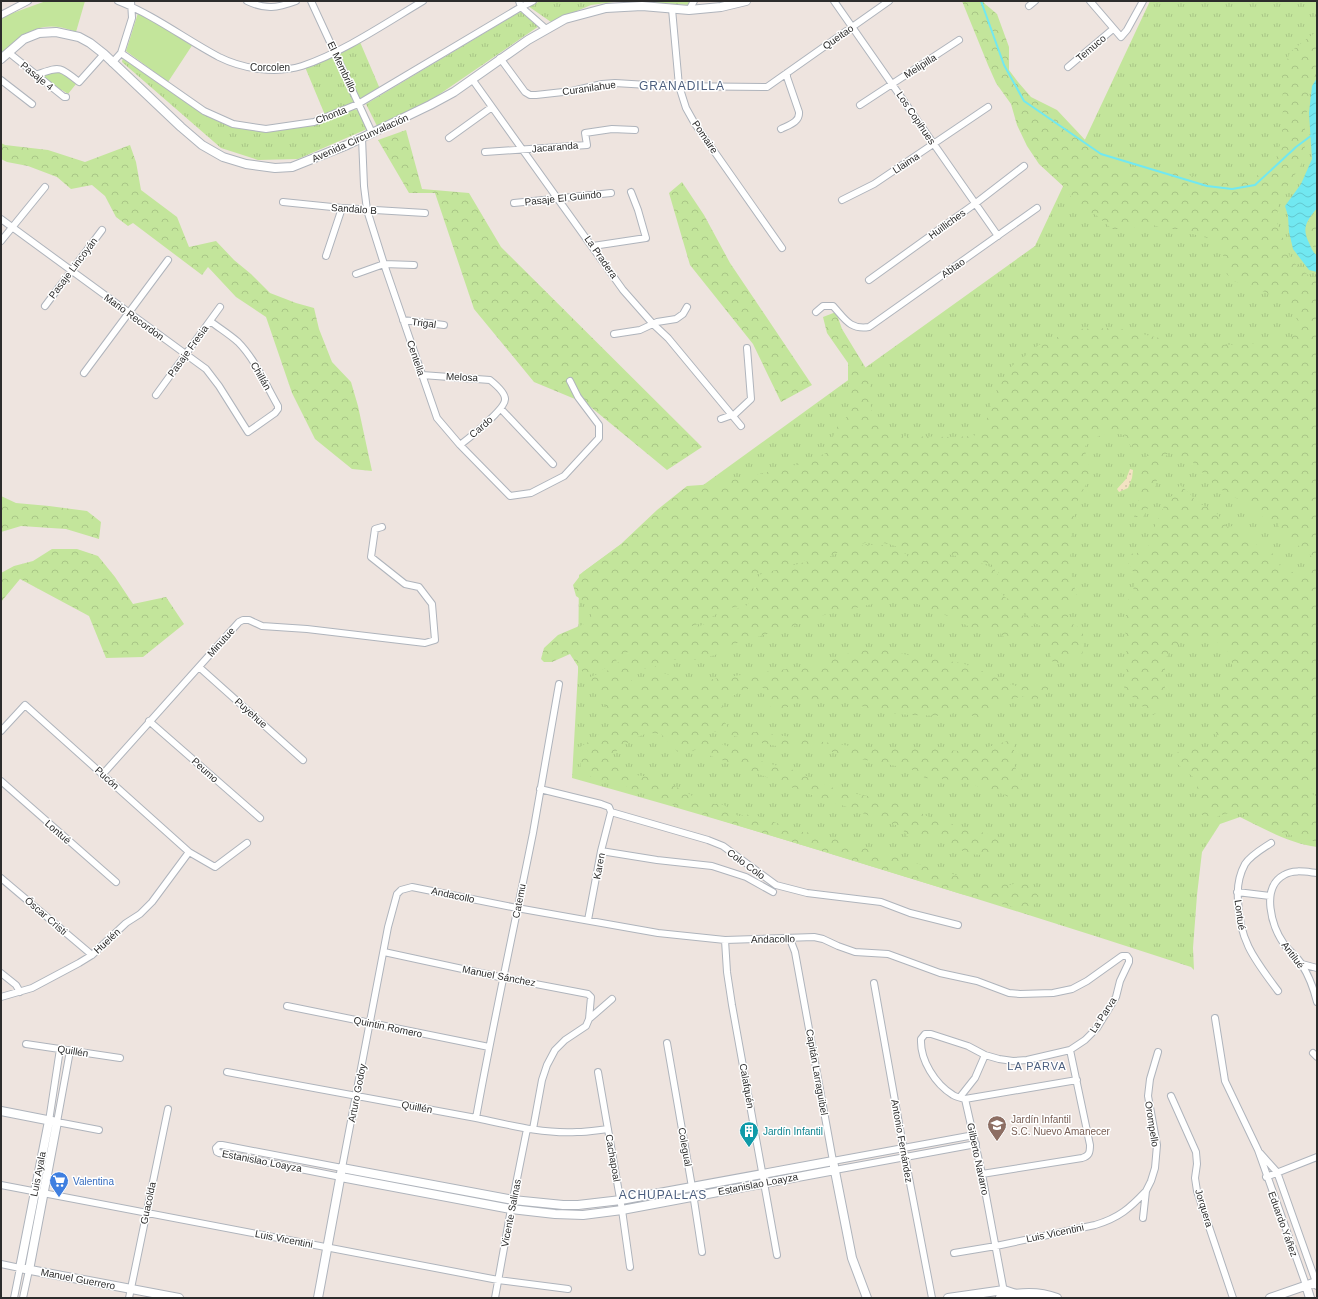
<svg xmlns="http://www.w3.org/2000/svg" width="1318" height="1299" viewBox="0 0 1318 1299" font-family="Helvetica,sans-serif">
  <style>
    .grass { fill: url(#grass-tufts) }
    .forest { fill: url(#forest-crowns) }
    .sand { fill: url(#sand-dots) }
    .park { fill: #c3e59b }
    .water { fill: url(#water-waves) }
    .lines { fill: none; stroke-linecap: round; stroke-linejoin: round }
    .stream { stroke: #71e8f1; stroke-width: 2 }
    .street-casing { stroke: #afb4bc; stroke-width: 8 }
    .secondary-casing { stroke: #afb4bc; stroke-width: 10 }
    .street { stroke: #fff; stroke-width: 6 }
    .secondary { stroke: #fff; stroke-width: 8 }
    .labels { text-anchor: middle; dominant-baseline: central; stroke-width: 3; stroke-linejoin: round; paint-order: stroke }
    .street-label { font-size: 10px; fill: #2c2c2c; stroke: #fff }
    .education-label { font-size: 10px; fill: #785e54; stroke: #fff; text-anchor: start }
    .culture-label { font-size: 10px; fill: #0d838f; stroke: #fff; text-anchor: start }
    .shop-label { font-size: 10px; fill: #366cbe; stroke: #fff; text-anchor: start }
    .neighbourhood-label { font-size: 11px; letter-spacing: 1px; fill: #4b5e7e; stroke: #fff }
    .quarter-label { font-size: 12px; letter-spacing: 1px; fill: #4b5e7e; stroke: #fff }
  </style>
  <defs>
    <pattern id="grass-tufts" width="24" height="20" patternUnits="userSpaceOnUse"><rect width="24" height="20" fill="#c3e59b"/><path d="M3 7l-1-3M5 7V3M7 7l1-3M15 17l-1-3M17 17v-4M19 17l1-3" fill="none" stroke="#a8c586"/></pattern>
    <pattern id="forest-crowns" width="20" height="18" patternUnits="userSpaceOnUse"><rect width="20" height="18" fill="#c3e59b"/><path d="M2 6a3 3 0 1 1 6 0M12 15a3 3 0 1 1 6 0" fill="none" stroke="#a8c586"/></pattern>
    <pattern id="sand-dots" width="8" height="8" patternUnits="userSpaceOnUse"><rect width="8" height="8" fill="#f3e2c2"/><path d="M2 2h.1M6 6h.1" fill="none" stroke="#d0c2a7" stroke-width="1.8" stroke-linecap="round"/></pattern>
    <pattern id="water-waves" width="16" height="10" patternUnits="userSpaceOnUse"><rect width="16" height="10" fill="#71e8f1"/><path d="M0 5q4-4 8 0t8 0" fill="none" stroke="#62c7cf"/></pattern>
  </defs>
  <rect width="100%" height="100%" fill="#eee4df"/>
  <path class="grass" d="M541,1H622L591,5L551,22L528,6Z
    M629,1H692L689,5Z
    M1150,1H1317V847C1290,844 1265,829 1240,817L1220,824L1202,852L1197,895L1193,948L1194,970L1191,967C986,901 780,836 572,778L578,672L579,575L869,365L1035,246Z
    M523,10L542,24L431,100L377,126L366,104Z
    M360,42L380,89L359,100L338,52Z
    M333,55L354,101L352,105L325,115L305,67Z
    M123,56L203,113L266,131L314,124L352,109L359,110L367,129L298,159L258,160L221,148L122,62Z"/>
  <path class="forest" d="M962,1H984V3L997,14L1009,47V70L1018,82L1031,97L1057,110L1088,143L1121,170L1144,168L1170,171L1224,183L1247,181L1269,169L1277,156L1282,136L1283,106L1282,75L1290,52L1317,31V72L1311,81L1308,102L1305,125V146L1301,165L1280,198L1276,220L1291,260L1315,281H1317V561L1295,543H1288L1281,533L1277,521L1264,518L1238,499L1215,486L1191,460H1179L1171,449C1155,468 1157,496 1143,517H1134C1136,511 1138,504 1139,498C1140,495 1138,492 1138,489C1141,472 1140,465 1151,451L1148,445L1139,449L1131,447L1126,436L1112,431L1097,437L1085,446L1086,458L1091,469L1087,482L1075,507L1070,544L1071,573L1077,597L1069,611V617L1047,621L1043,627L1029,621L1021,603L1007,595L998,585V567L982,561L946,554L925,559H912C907,550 904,550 895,546C871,537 850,545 829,557L831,566L822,571L810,559L760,571L754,578L753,593L743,605L722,610L709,619L693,626L661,629L622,656L608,667L587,676L579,668L570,654L552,662H544L541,659L544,648L558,635L591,621L592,607L576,596L573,585L583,572L621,544L657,510L687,486L715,484L781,469L809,461L826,453L838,425L851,413L848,390V363L827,333L823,317L836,312L842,329L867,370L871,379L869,398L874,421L894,436L951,437L974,436L988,417L993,396L1012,366L1039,345L1076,329L1117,328L1176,342L1235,345L1291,340L1298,321L1289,306L1265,292L1231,280L1225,271L1223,254L1215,240L1189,233L1178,229H1165L1150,224L1126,229H1112L1096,215L1078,207L1064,187L1039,164L1027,146L1017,125L1011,104L996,83L988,65Z
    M406,130L422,189L469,193L501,247L702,447L667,470L587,404L534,382L474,309L435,193H409L378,140Z
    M1,143L5,145L48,150L85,162L130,145L136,162L141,190L177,217L189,247L216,241L234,260L251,274L270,293L296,303L314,308L319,329L332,362L351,382L358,406L372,471L352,469L315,439L292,393L266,317L236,297L208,267L202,275L133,223L128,226L116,217L105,196L92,185L71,189L57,177L28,166L7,162L1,159Z
    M682,182L704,215L730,263L812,385L781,402L753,344L690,265L669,193Z
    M1317,210V253L1306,234L1308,221Z
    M1180,485L1190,494L1198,504C1215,507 1217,514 1227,527L1233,526L1246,531L1257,545L1275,555L1281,568L1301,575L1313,567H1317V776L1311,787L1313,795L1317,796V842L1283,833L1264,826L1239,812L1224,814L1212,819L1202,815L1197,787L1198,781C1189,773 1179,767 1172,758L1179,751L1196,744L1204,750L1219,744L1216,732L1215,713L1220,697V685L1232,676V657L1225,648L1212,638L1196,637L1186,638L1172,649L1165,659V700L1158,712L1153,715L1136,701L1123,686L1127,667L1125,621L1129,596L1133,593L1135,575L1128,563L1131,554L1147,551C1152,534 1157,518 1166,503C1170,497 1176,492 1180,485Z
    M1,496L16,503L49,506L87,511L101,522L99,539L66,529L21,526L1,532Z
    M864,545H884L906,554L911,561H926L946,556L981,563L995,569V586L1005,597L1019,605L1027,624L1044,631L1049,623C1062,621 1081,621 1084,638C1085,643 1083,650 1082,655L1059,663L1051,661L1050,652L1040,640L1026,643L1018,638L1009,642L1000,633L977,631L955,619L921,605L898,598L830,614L813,617L797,625L731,645L718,654L699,660H666L651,669L633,668L630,676L633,683H641L657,671L679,678L694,685L707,680L747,674L811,666L842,655L866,650H887L916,657L962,663L992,675L1003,682L1020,687L1034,683L1048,682V691L1036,700L1021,696L1010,701H1000L991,713L977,718L960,710L947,716L911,715L885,713L851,703L805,698L784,709L775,711L765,702L764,688C750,685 734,694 723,703L721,716L728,728L740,733L757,732L857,747L923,748L959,751L988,747L1014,739V765L1023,782L1022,794L1013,799L994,790H984L968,781L925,778L911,769L846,756L819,748L792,749L761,743L723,733L699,729L707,739L741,751L760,761L793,770L840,791L879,798L909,807L931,818L995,836L1001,846L985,855L968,854L944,840L931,838L915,839L908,837L900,826L886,823L853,809L803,792L739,766L708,755L697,749L688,753L678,752L661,734C658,734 654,733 651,733C638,734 618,748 609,758L635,775L652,777L681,789L702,802L724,805L738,816L753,814L762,818L803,832L815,833L966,878L1011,885L1019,881L1032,887L1039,897L1036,902L1031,907L1017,908L961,894L678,807L627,787L581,774L580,747L595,738L611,724L608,709L593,690L590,677L609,670L623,658L662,632L694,628L710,622L723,612L745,607L756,595V579L761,574L809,561L821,574L834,568L832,559L845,551Z
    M52,549H77L98,556L115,577L133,604L166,597L184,624L143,657L106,658L89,616L20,579L1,602V573L14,566L33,561Z"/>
  <path class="sand" d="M1130,469L1133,470L1132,478L1128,488L1119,492L1117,489L1126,479Z"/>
  <path class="park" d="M46,1H85L76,32C40,18 25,33 1,57V19L10,14Z
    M138,13L193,44L168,82L126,51Z
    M61,71L76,84L68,94L62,90H60L41,76L52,72Z"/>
  <path class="water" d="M1317,78V208C1306,222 1301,228 1310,245C1312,249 1313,253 1317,255V272L1309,270L1293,249L1289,232L1288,216L1285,206L1301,184L1312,159L1309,113L1312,86Z"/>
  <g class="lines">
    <path class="stream" d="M981,1L1004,65L1024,101L1101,154L1207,186L1232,189L1255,185L1296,147L1312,135"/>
    <defs>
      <path id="street" d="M118,1C154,15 185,39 219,57C243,69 276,74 302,66C342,53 386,23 423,1
        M247,1C266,10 277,8 296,1
        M311,1L372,133
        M519,1L521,7L546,29
        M834,1L998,236
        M1090,1L1121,37L1127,30L1143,1
        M1029,6L1035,1
        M672,9L679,86L686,108L695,124L782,248
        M689,10L694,1
        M1,15L28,1
        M8,52L64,97H66
        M121,53L204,111L233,124L266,129L314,122L358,104L521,7L533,1
        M500,58L525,92L530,95H536L572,91L602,84L615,83L664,86L767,87L889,1
        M112,63L121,53L132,18L131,1
        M1068,67L1113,29
        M35,75C60,67 58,65 79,82L104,54
        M472,79L623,290L653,324L668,338L741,426
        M1,80L32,104
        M860,105L959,40
        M781,129C789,125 800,122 799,112L787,77V73
        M362,138L364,186L367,210L384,264L437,418L460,445L510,496L531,493L564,476L599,438V425L578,397L570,381
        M449,138L492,107
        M485,152L587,145L585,133L612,129L635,130
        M842,200L874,184L988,107
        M283,202L342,208L425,213
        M514,203L611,193
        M1,219L206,369L219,386L248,432L275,413L278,409V406C266,385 255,359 238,342C229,334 219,328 210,321
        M1,241L45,187
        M593,246L646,238L638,210L631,192
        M326,256L342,208
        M356,274L384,264L414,265
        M869,280L976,203L1024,166
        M45,306L102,230
        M816,312L823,306H833C845,319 850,330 869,327L1037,208
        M403,320L444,325
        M614,334L640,330L657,322L676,319L683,314L687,307
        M84,373L168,260
        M422,375L490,380C495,384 505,392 505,399C506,409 469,438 460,445
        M156,395L220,307
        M501,409L553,464
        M721,419L735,414L751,399L747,348
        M199,667L303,760
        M149,721L260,818
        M1,731L25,705L189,852L215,867L247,843
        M102,775L239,622L243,620H249L262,626L307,629L425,643L435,640L432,604L419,587L405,584L371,557L375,529L382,527
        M1,781L116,882
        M540,789L601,804L609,807L611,812L708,840L723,846L776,885L807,893L881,902L910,913L958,925
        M1271,843C1262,849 1251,855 1245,864C1239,875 1237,888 1238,900C1239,941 1255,960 1278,991
        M601,851L657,860L712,866L746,877L773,892
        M1317,873C1307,872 1293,869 1284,875C1260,888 1272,927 1284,944C1289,951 1298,957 1302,965C1309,976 1314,990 1317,1002
        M1,878L92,955
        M1237,892L1270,896
        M588,920L601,851L611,812
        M790,939L795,952L833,1161L974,1135
        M725,940L727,972L732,1005L777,1255
        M384,952L504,978L588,994L591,997L589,1019L586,1026L565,1040L555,1050L547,1065L542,1080L533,1129
        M1302,964L1317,968
        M1,973L16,985L20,992
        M874,983L905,1157L932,1298
        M1,997L32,988L79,963L92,955L126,923L140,914L152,902L189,852
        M287,1006L489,1047
        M1215,1018L1225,1081L1258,1150L1306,1285
        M589,1019L612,999
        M667,1043L692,1187L702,1252
        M26,1044L120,1058
        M70,1051L57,1122L99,1130
        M1313,1053L1317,1057
        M227,1072L476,1118C509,1125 543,1134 577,1132C588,1132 598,1130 608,1129
        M598,1072L622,1210L630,1267
        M1171,1096L1196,1152L1197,1164L1195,1178L1197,1191L1233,1298
        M960,1097L975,1078L985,1055
        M965,1099L1077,1080
        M476,1118C493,1023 514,928 533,833C542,783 550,733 559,684
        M49,1121L60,1049
        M1260,1153L1277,1172L1316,1282H1317
        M835,1170L976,1144
        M982,1174L1082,1158C1089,1156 1090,1153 1090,1145L1070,1050
        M341,1177L219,1153L217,1152L216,1148L219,1145H222L342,1168L388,927L397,894L401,890L412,887L517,908L658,933L725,940L814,937L823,939L838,946L855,952L888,954L940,973L977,981L1009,993L1020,994L1053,993L1072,989L1087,981L1122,956H1127L1129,959V962L1120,981L1116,997L1097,1028L1085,1040L1070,1050L1027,1060L1013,1061L999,1059L985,1055L968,1046L931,1034H925L921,1039C920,1060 935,1084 953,1095C956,1097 961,1098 965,1099L982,1174L1004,1292
        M1266,1177L1317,1157
        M1,1185L498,1280L568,1289
        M1143,1218L1146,1191L1151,1181L1155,1168L1157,1145L1148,1096L1150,1079L1158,1052
        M954,1253L996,1246L1095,1225C1119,1218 1130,1208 1146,1191
        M1,1264L20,1268L14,1298
        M23,1298L29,1270
        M129,1298L168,1109
        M495,1298L511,1209L527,1129"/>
      <path id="secondary" d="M1,59L24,39L39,33L56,32L79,37L90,43L104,54L181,127L202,145L223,157L246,164L275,168L292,167L347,145L430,105L454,92L528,40L565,19L606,8L642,6L689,10L721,7L746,1
        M1,1111L57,1122L29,1270
        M49,1121L20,1268L179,1298
        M341,1177L511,1209L555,1214L583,1215L622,1210L835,1170
        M1306,1285L1310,1298
        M318,1298L342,1168L513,1200L563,1205H578L621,1200L833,1161L852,1258L867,1298
        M948,1298L1004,1290L1016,1294
        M1000,1298C1005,1297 1010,1295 1015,1294C1028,1292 1044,1293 1057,1298
        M1270,1298L1316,1282L1317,1285"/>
    </defs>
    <use href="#street" class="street-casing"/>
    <use href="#secondary" class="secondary-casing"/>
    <use href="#street" class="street"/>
    <use href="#secondary" class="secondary"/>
  </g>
  <defs>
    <symbol id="school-pin" viewBox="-11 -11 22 30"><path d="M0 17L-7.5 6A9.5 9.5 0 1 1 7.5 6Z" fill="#8d6e63" stroke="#fff"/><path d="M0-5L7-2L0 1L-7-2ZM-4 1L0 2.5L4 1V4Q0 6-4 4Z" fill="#fff"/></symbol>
    <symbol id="building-pin" viewBox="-11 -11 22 30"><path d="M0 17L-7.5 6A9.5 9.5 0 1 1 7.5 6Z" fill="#0f9aa8" stroke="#fff"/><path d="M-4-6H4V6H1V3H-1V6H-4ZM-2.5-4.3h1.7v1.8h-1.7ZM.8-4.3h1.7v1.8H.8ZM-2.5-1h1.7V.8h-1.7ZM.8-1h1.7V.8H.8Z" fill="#fff"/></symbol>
    <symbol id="supermarket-pin" viewBox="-11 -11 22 30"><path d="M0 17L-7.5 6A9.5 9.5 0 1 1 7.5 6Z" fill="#3f7fe0" stroke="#fff"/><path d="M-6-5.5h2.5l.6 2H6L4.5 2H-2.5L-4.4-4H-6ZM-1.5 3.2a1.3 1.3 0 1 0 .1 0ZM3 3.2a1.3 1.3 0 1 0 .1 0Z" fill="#fff"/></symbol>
  </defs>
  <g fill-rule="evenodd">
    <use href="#school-pin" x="986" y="1114" width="22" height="30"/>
    <use href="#building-pin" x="738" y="1120" width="22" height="30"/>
    <use href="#supermarket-pin" x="48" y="1170" width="22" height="30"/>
  </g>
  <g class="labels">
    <g class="street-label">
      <text transform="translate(838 37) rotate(-35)">Queitao</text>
      <text transform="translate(1091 48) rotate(-40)">Temuco</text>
      <text transform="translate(920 66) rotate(-33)">Melipilla</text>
      <text x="270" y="67">Corcolen</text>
      <text transform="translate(342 67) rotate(65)">El Membrillo</text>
      <text transform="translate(37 76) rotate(39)">Pasaje 4</text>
      <text transform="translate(589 88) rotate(-8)">Curanilahue</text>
      <text transform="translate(331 115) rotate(-21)">Chonta</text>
      <text transform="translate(916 118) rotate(56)">Los Copihues</text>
      <text transform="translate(705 137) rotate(56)">Pomaire</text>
      <text transform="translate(360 138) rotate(-24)">Avenida Circunvalación</text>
      <text transform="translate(555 147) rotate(-5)">Jacaranda</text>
      <text transform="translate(906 163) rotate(-33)">Llaima</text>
      <text transform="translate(563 198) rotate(-6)">Pasaje El Guindo</text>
      <text transform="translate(354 209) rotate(4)">Sandalo B</text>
      <text transform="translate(947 224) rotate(-36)">Huilliches</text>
      <text transform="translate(601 257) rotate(55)">La Pradera</text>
      <text transform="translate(73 268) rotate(-53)">Pasaje Lincoyán</text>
      <text transform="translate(953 268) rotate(-35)">Abtao</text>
      <text transform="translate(134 317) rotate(36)">Mario Recordon</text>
      <text transform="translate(424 323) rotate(7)">Trigal</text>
      <text transform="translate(188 351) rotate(-54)">Pasaje Fresia</text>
      <text transform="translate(416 358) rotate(71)">Centella</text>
      <text transform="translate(261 376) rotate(60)">Chillán</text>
      <text transform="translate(462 377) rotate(3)">Melosa</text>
      <text transform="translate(481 427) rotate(-41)">Cardo</text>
      <text transform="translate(221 642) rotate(-48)">Minutue</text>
      <text transform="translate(251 713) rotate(42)">Puyehue</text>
      <text transform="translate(205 770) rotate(42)">Peumo</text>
      <text transform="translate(107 778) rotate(42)">Pucón</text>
      <text transform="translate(58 832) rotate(41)">Lontué</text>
      <text transform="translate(746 864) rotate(36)">Colo Colo</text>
      <text transform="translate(599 866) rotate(-79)">Karen</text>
      <text transform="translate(453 895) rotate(12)">Andacollo</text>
      <text transform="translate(519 901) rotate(-79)">Catemu</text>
      <text transform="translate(1240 915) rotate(82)">Lontué</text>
      <text transform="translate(46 916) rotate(41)">Óscar Cristi</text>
      <text transform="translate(773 939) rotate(-1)">Andacollo</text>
      <text transform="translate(107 941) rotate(-43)">Huelén</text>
      <text transform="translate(1293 955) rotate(53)">Antilué</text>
      <text transform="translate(499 976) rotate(11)">Manuel Sánchez</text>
      <text transform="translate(1103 1015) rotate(-57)">La Parva</text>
      <text transform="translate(388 1027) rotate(12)">Quintin Romero</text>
      <text transform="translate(73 1051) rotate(9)">Quillén</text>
      <text transform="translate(817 1072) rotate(80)">Capitán Larraguibel</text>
      <text transform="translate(747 1086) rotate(80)">Calafquén</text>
      <text transform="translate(357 1093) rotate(-79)">Arturo Godoy</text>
      <text transform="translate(417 1107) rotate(10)">Quillén</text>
      <text transform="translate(1152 1124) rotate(81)">Orompello</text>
      <text transform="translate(902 1141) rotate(80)">Antonio Fernández</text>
      <text transform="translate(685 1147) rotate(80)">Colegual</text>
      <text transform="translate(613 1158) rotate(80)">Cachapoal</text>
      <text transform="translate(978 1159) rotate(78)">Gilberto Navarro</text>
      <text transform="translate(262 1161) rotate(11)">Estanislao Loayza</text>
      <text transform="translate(38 1174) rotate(-79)">Luis Ayala</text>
      <text transform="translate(758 1184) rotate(-11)">Estanislao Loayza</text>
      <text transform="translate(148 1203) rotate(-78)">Guacolda</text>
      <text transform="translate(1204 1208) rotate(73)">Jorquera</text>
      <text transform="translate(511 1213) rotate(-79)">Vicente Salinas</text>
      <text transform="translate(1283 1224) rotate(70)">Eduardo Yáñez</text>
      <text transform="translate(1055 1233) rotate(-12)">Luis Vicentini</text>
      <text transform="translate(284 1239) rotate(11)">Luis Vicentini</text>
      <text transform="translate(78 1279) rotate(11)">Manuel Guerrero</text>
    </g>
    <g class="education-label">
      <text x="1011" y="1119">Jardín Infantil<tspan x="1011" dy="12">S.C. Nuevo Amanecer</tspan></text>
    </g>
    <g class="culture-label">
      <text x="763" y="1131">Jardín Infantil</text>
    </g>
    <g class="shop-label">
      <text x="73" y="1181">Valentina</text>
    </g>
    <g class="neighbourhood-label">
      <text x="1037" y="1066">LA PARVA</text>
    </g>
    <g class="quarter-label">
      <text x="682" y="86">GRANADILLA</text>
      <text x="663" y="1195">ACHUPALLAS</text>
    </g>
  </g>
  <rect width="1318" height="1299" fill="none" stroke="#2c2c2c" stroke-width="4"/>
</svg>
